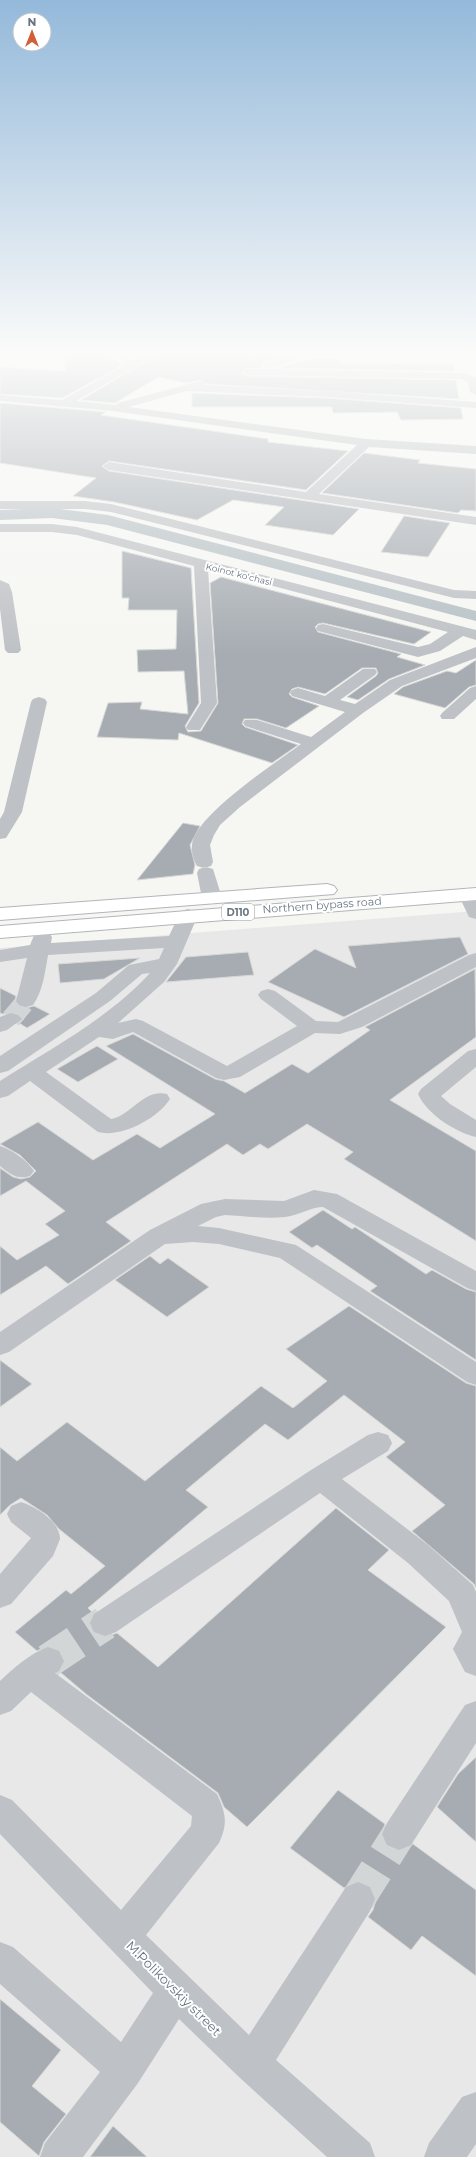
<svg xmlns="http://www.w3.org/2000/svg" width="476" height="2157" viewBox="0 0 476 2157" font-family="Montserrat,sans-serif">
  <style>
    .built { fill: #e7e8e7 }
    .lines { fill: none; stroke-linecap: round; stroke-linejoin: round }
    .canal { fill: #b6c0c4; fill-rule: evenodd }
    .building { fill: #a6acb2; stroke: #d7d8d6 }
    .minor-tunnel-far1 { stroke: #d2d6d6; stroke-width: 20; stroke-dasharray: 20 10; stroke-linecap: butt }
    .minor-tunnel { stroke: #d2d6d6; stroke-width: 34; stroke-dasharray: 34 17; stroke-linecap: butt }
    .major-casing { stroke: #b2b5b9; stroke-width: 2 }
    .minor { fill: #bec1c5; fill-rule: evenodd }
    .major { fill: #fff; fill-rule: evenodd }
    .labels { text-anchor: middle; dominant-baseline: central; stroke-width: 4; stroke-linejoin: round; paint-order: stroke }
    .far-street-label { font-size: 9px; fill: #687581; stroke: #fff }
    .shield { fill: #fff; stroke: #959ea7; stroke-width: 1 }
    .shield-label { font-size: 10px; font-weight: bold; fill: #687581 }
    .street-label { font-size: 11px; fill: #687581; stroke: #fff }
    .near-street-label { font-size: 13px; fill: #687581; stroke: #fff }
  </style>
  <rect width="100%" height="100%" fill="#f6f6f3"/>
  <path class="built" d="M476,911V2157H0V948Z"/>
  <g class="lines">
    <path class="canal" d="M52,508L108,515L476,611V621L107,525L52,518L0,520V510Z"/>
  </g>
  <path class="building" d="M66,352H103L123,365L62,398L0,394V367L65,371Z
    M121,352H147L132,359Z
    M162,352H299L264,363L262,368H247L241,373L247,376L456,380L459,399L206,384L200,380L186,383L158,377L115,403L81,400Z
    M311,358H342L340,363L453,364L454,371L278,368Z
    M192,393L326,398L461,408L463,419L401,420L397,412L333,413L332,407H192Z
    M0,403L106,412L101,415L268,439V442L348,451L306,490L109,461L102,466L109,471L359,509L333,535L265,525L284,507L233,500L197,520L114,502L73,496L96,478L0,463Z
    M364,453L420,460L418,463L476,469V511L461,510L458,513L322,493Z
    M404,516L450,523L428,557L381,552Z
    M122,551L191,568L199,703L185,726L188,732L201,731L218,703L210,583L221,577L431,632L414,644L323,623L318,624L315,627L318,632L401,654L397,657L425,665L389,679L358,700L347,697L376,676L378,673L376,668H362L325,694L298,687L292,689L289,694L292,697L319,706L286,728L257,719H244L242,724L245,727L298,745L272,763L179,733L178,740L97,737L108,703L142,702L140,709L188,714L184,671L138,672L137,650L176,649L177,610H128L129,598H122Z
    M476,660V685L469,687L445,708L394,694L403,687L447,671L456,673Z
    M183,823L200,826L190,845L195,865L193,874L137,880Z
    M460,937L468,954L344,1017L268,982L315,949L356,968L348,946Z
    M248,952L254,975L166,982L186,957Z
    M140,958L104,979L60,983L58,964Z
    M475,969L476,1037L390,1100L476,1151V1241L344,1159L353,1152L307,1124L268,1149L260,1144L243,1155L227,1144L106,1222L131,1241L68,1284L46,1266L0,1295V1246L17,1260L59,1235L45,1224L65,1211L26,1181L0,1196V1168L13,1177L21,1179L30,1177L36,1171L20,1155L0,1144L38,1122L93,1160L137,1134L160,1148L215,1114L106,1046L133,1034L215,1079L224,1081L245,1093L292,1064L308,1073L370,1030L365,1027Z
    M0,988L16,996L15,1002L19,1006L26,1008L34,1006L50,1014L27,1028L19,1023L24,1019L18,1014L11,1012L3,1014L0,1013Z
    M97,1046L118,1059L78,1082L57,1069Z
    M323,1210L352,1229L355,1227L426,1274L432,1270L466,1289L476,1292V1360L370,1291L377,1286L317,1245L312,1248L289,1232Z
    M150,1256L160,1264L168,1258L209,1287L167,1317L115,1280Z
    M349,1306L466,1383L476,1386V1588L474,1584L412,1531L445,1505L386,1457L405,1442L344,1395L288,1440L265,1424L186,1490L208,1507L88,1608L93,1613L89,1624L93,1633L106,1637L117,1633L158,1667L336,1508L389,1550L368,1570L446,1627L247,1827L224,1807L218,1793L86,1694L60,1672L65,1660L60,1650L47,1646L37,1651L15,1632L66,1590L71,1594L105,1566L59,1529L47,1515L21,1498L10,1505L0,1515V1447L17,1461L67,1422L145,1481L261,1386L293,1408L327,1381L286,1349Z
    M0,1360L32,1384L0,1407Z
    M476,1757V1842L437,1807L458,1774Z
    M338,1790L385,1824L381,1835L386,1846L400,1851L413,1844L476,1890V1976L422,1936L411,1950L368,1917L373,1910L376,1900L371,1886L357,1881L344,1888L290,1848Z
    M0,1999L61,2050L32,2086L66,2114L44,2142L39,2156L0,2122Z
    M113,2126L147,2157H90Z"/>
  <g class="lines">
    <path class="minor-tunnel-far1" d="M11,1019L26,1001"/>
    <path class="minor-tunnel" d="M48,1661L105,1623
      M358,1899L399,1834"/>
    <defs>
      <path id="major" d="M327,884L334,886L337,890L334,894L0,920V908Z
        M476,888V900L0,938V926Z"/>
    </defs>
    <use href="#major" class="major-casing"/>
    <path class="minor" d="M104,352C115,351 125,352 132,361L149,352H161L76,401L116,405L118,403L200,381L204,382L205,385L326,391L476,402V408L326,397L186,391L129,407L366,439L476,446V454L369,447L319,494L476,517V525L109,470L103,466L109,462L306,492L357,445L113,411L0,401V395L62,400L125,365L120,360Z
      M303,352H476V357L311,356L268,369L464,373L476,377V395L470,392L468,382L462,379L247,375L242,372L247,369H267L263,366L264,364Z
      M0,501H85L111,504L454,590L476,591V599L454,598L111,512L85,509H0Z
      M0,524H52L77,527L476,630V640L463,636L440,651L418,657L318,631L316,628L318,625L323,624L418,647L430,644L448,632L208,569L217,703L200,730H188L186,727L201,703L194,566L77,535L52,532H0Z
      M0,580L9,584L12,592L21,650L18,653H8L5,650L0,609Z
      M476,647V658L402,686L363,713L240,807L220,825L214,835L210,845L213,862L211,866L204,868L197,866C194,861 191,852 192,845C194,816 277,762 301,744L245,726L243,723L245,720H257L311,737L345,712L292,696L290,693L292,690L298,688L325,696L363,669H375L377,672L375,675L340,700L355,704L390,680Z
      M476,686V699L454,719H442L440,716L442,713L470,688Z
      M39,697L45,699L47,702L22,812L6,838L0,839V819L4,812L31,702L33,699Z
      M206,867L213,869L222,898L219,902L212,904L205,902L202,898L197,873L199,869Z
      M468,888L476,892V919L469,917L458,894L461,890Z
      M188,909L195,911L198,915L177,964L164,982L118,1023L136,1019L143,1021L227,1066L297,1026L261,999L258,995L261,991L268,989L275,991L316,1021L338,1022L469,955L476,953V967L362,1027L340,1034L315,1033L240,1077L224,1080L216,1078L133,1032L113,1039L99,1037L46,1072L111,1119C132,1115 144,1088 167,1094L170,1099C157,1119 121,1138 98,1132L30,1081L8,1096L0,1098V1081C52,1048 109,1018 150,973L142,974L110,1001L8,1071L0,1073V1056L96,993L129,965L159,959L164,948L48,955C45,972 43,991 33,1005L26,1007L19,1005L16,1001L27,958L0,962V950L30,945L35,933L42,931L49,933L52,937L51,943L169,936L181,911Z
      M11,1013L18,1015L22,1019L7,1030L0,1032V1017Z
      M476,1049V1067L441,1096L450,1104L476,1120V1137C455,1132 427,1114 418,1094L421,1089L468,1051Z
      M0,1146C12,1150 27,1160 34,1171L30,1176C17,1180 10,1174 0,1166Z
      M314,1190L337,1194L476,1271V1291L467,1288L323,1207C313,1206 297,1216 285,1217C265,1219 244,1216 225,1215L216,1217L198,1226L219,1228L296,1245L476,1362V1385L467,1382L280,1258L219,1244L193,1242L165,1244L9,1352L0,1355V1332L150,1230L201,1204L225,1199L284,1201Z
      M378,1432L388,1435L392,1443L388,1451L342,1479L428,1545L473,1585L476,1592V1676L465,1672L453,1649L462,1632L449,1601L408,1563L320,1493L116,1632L105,1636L94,1632L90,1623L94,1614L311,1470L368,1435Z
      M21,1502C36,1507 60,1521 60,1539L53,1556L11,1604L0,1608V1574L31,1538L11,1522L7,1514L11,1506Z
      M48,1647L59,1651L64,1661L59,1671L55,1673L217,1794C226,1814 228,1823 219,1843L146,1935L249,2035L346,1887L358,1882L370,1887L375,1899L370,1911L276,2060L370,2143L375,2157H327L239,2077L179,2019L138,2083L83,2157H40L45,2143L100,2072L0,1984V1942L13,1947L121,2042L153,1993L0,1834V1795L12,1800L121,1910L191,1826L192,1816L31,1692L11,1711L0,1715V1681C15,1667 29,1654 48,1647Z
      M476,1701V1743L411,1845L399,1850L387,1845L382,1834L387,1823L465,1705Z
      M476,2092V2144L467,2157H424L429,2143L462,2097Z"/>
    <use href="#major" class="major"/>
  </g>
  <linearGradient id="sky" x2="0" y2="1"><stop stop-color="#94b9da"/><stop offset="0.54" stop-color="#fbfbfa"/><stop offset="1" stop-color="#fbfbfa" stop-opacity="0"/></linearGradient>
  <rect width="476" height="654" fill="url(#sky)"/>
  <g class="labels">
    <g class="far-street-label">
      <text transform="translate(239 574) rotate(14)">Koinot koʻchasi</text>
    </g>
    <rect class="shield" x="222" y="904" width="32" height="16" rx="3"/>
    <g class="shield-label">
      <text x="238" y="912">D110</text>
    </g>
    <g class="street-label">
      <text transform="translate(322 905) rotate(-4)">Northern bypass road</text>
    </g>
    <g class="near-street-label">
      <text transform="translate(174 1988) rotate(45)">M.Polikovskiy street</text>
    </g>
  </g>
  <g transform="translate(32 32)"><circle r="19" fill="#ffffff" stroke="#c3c8cd"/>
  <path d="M0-3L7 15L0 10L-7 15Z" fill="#d16039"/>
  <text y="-6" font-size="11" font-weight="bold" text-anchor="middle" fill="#687581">N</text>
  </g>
</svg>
